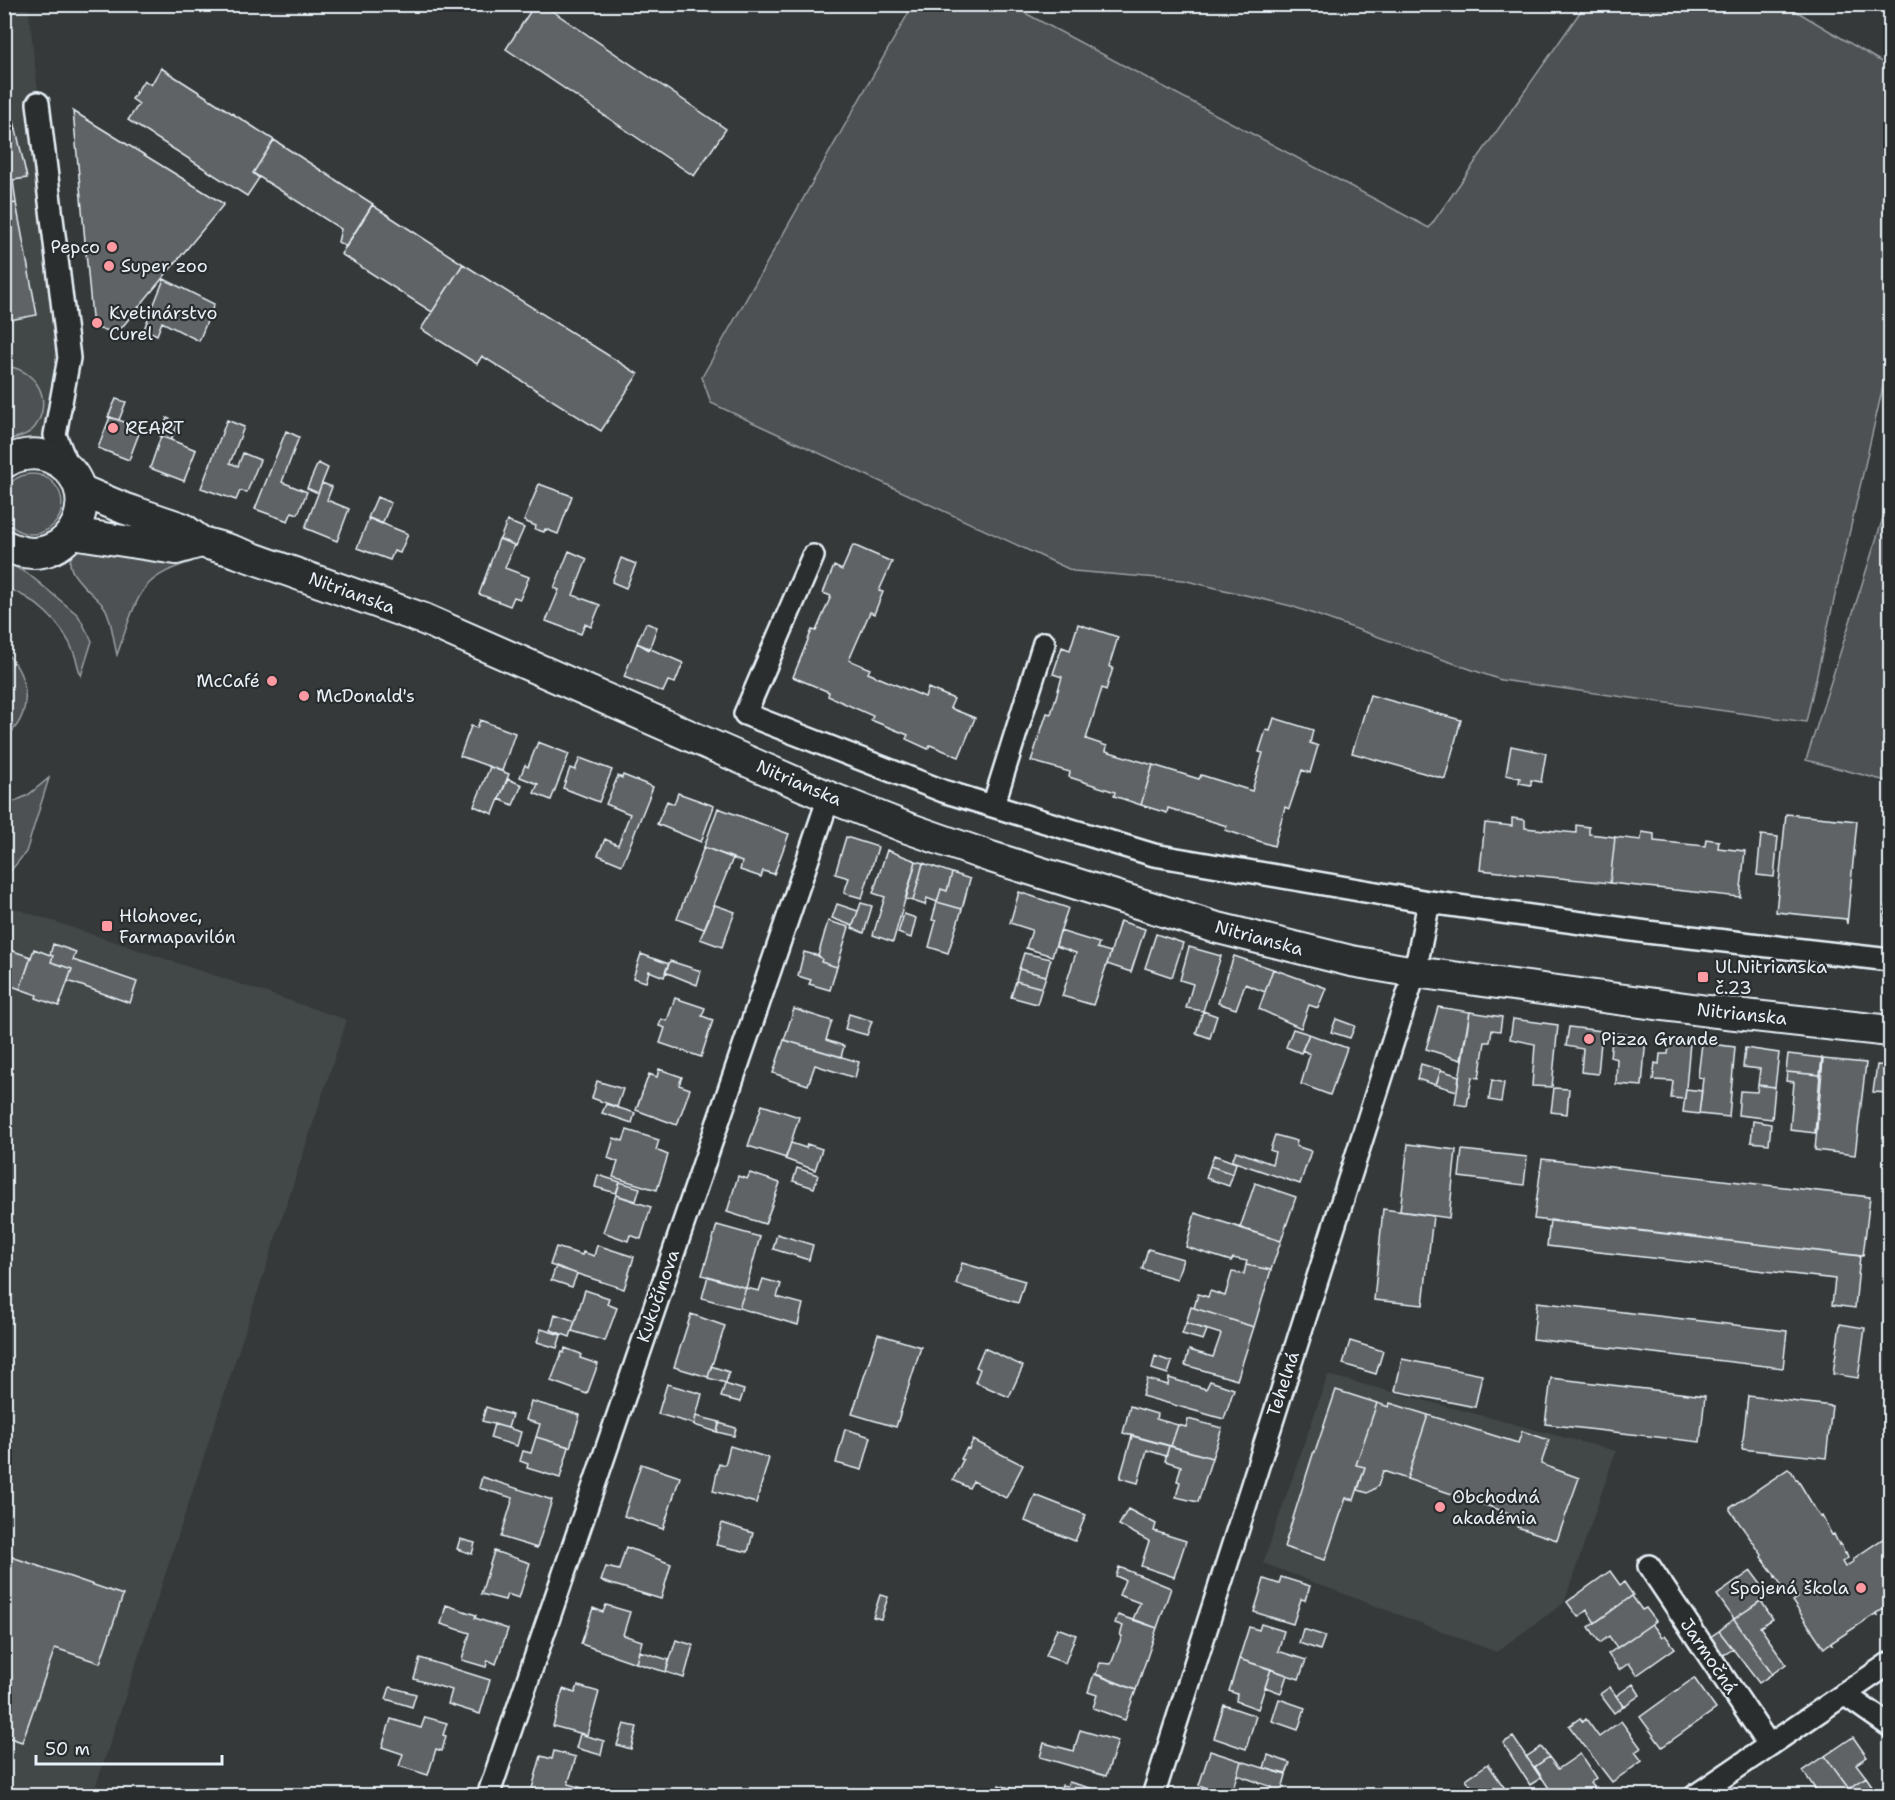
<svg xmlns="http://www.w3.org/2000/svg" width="1895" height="1800" viewBox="0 0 1895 1800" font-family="'Shantell Sans',sans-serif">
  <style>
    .built { fill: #424647 }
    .green { fill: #4d5152; stroke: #9aa1a5; stroke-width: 1.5 }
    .building { fill: #5f6365; stroke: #e8f1f8; stroke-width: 1.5 }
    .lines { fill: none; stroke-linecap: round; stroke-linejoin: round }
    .street-casing { stroke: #e8f1f8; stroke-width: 26 }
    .secondary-casing { stroke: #e8f1f8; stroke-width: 34 }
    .street { stroke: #2a2d2e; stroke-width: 21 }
    .secondary { stroke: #2a2d2e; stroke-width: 30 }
    .poi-dot { fill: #ff9aa2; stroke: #2a2d2e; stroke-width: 2 }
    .labels { text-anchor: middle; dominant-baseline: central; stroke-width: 4.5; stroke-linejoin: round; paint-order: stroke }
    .poi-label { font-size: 18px; fill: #e8f1f8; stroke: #2a2d2e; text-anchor: start }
    .street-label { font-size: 18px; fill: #e8f1f8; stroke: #2a2d2e }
  </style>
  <rect width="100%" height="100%" fill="#35393a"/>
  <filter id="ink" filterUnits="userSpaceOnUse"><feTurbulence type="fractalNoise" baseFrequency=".0167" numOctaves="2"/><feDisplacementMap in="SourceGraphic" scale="12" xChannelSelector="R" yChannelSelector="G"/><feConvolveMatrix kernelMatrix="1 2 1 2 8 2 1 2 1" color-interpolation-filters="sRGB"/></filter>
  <g filter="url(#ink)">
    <path class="built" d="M5,5H28L69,358L41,443L5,456Z
      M5,905L347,1020L93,1795L5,1796Z
      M1328,1375L1616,1451L1564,1603L1496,1652L1263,1563Z"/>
    <path class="green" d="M913,5H1010L1429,228L1585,5H1786L1890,67V356L1806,722L1501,680L1291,606L1183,580L1073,571L711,403L702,377Z
      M5,366C36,369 54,399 35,427C28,436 15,438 5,440Z
      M2 504a30 30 0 1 1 60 0a30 30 0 1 1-60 0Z
      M1890,496V782L1806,760Z
      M80,548L173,556L191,562C175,567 156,574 145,588C133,603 124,636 117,655C114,643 111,617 105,608C96,594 50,566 80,548Z
      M5,562L27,573L78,615L92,641L81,676C78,668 77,661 74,653C63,624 35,597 5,588Z
      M5,652C30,676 34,715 5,738Z
      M49,778L26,852L5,878V806L28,795Z"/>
    <path class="building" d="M535,4H542L726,129L694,176L506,49Z
      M161,68L274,140L253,173L259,178L247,196L128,120L139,104L132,99L144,80L151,85Z
      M10,107L16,129L4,132V108Z
      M73,111L224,204L118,332L93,328Z
      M16,129L27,178L13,180L16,203L4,205V132Z
      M274,140L373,204L346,247L338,242L341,229L253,173Z
      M16,203L37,315L4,321V205Z
      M372,205L463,264L432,312L341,254Z
      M463,264L638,374L601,431L482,356L477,364L421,329Z
      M164,279L214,304L199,341L162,322L157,335L144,329Z
      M116,399L126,402L119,420L108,417Z
      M110,417L141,428L129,460L98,448Z
      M167,418L178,423L171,440L160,436Z
      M227,420L244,427L230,463L238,466L243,453L260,460L247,492L240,491L236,500L201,488Z
      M286,431L299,437L282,482L307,492L298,514L292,512L288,521L255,509Z
      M161,436L196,450L184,481L150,468Z
      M318,463L328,468L318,493L307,488Z
      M322,483L332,487L327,500L349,509L337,541L305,528Z
      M539,484L572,496L558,534L545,529L544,532L535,529L536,526L524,521Z
      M377,497L391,503L382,524L368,518Z
      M369,518L408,534L400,553L394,551L390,560L357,548Z
      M507,521L524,528L516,546L500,539Z
      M499,539L514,545L505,568L529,577L520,599L514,597L510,606L479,594Z
      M853,545L892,562L879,591L883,592L874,614L870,612L849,660L870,669L868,673L925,697L928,688L954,699L950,708L975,718L959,757L930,745L928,749L906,739L908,735L871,720L873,716L828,696L829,692L793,677L812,630L816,631L831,596L823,593L834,566L842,570Z
      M569,551L587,559L573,595L600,605L591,627L585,624L581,634L546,621L559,590L554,588Z
      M621,558L636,564L626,588L612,582Z
      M646,623L657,627L649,650L637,643Z
      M1078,624L1118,637L1109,666L1113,668L1106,690L1102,688L1086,739L1107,746L1106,751L1153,765L1141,805L1114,796L1115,792L1069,777L1070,772L1031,761L1047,713L1051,714L1062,677L1053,674L1062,647L1070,650Z
      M637,643L683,663L675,683L668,681L663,692L624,677Z
      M1370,695L1461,720L1445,779L1352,753Z
      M1274,718L1313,730L1310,743L1318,746L1310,773L1302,770L1289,809L1285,807L1274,846L1225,830L1227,826L1168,808L1167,813L1141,805L1153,765L1199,779L1201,775L1252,791L1263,753L1259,752L1266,730L1270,731Z
      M480,720L515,733L502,771L460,756L471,726L477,728Z
      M538,742L569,754L551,800L534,793L538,784L520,777L525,765L528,767Z
      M1511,746L1546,753L1541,782L1531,780V785L1519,783L1520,778L1506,775Z
      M580,758L612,770L599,802L563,788L570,768L575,770Z
      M490,767L509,774L493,814L474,806Z
      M623,775L653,787L622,865L598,855L605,839L618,845L630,814L606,804L618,776L622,778Z
      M508,779L522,785L513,805L499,799Z
      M678,793L714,806L701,842L657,824L667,801L674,804Z
      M718,808L789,834L774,874L763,871L761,877L740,870L742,862L704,847Z
      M1786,814L1857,821L1847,924L1846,919L1776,912Z
      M1512,818L1525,820V828L1576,833V825L1589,827V834L1615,837L1610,883L1480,870L1485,823L1512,826Z
      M1642,832L1654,834V841L1705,846L1706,839L1719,841L1718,848L1745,851L1740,897L1610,883L1615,837L1641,840Z
      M1761,835L1778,837L1774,877L1757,875Z
      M846,837L878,847L862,898L844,893L849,878L835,874Z
      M704,847L733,858L704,929L677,919Z
      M887,850L916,861L893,942L873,935L885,897L873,893Z
      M916,861L923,863L913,901L906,899Z
      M923,863L952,873L947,891L941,889L937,902L927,898L925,905L913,901Z
      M952,873L970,879L962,909L937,902L941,889L947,891Z
      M1890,875V921H1885Z
      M1019,892L1068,908L1052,956L1026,948L1032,930L1010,923Z
      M937,902L962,909L948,953L929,947L936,921L932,920Z
      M861,903L872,906L864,933L852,928Z
      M837,904L858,911L853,926L832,918Z
      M715,905L735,912L722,947L700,939Z
      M904,914L916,918L911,938L898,933Z
      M828,921L849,927L837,967L821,962L822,959L818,956Z
      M1120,921L1145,929L1131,972L1107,964Z
      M1060,931L1099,943L1097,948L1111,952L1093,1005L1062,996L1076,953L1056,946Z
      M1156,934L1183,943L1172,977L1145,968Z
      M53,944L76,952L73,960L137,982L130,1003L68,981L72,969L51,962L53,956L50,955Z
      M1189,947L1221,956L1203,1011L1186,1008L1193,984L1180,980Z
      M4,948L31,957L20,989L4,983Z
      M34,949L53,956L51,962L72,969L59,1006L36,998L37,995L20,989Z
      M804,952L819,956L822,959L821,962L837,967L830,990L809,984L811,980L798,976Z
      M1024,953L1051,959L1046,976L1019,969Z
      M641,954L669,964L664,977L649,971L646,982L633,978Z
      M1234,956L1273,969L1265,992L1245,984L1236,1009L1218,1003Z
      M670,961L701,971L697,985L665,972Z
      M1019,969L1046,976L1042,988L1016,981Z
      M1273,969L1326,988L1318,1008L1309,1005L1301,1028L1259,1009Z
      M1016,981L1042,988L1037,1004L1011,997Z
      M675,998L705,1008L702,1016L713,1020L701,1057L660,1043L665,1028L659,1026L661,1019L667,1021Z
      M1438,1007L1470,1012L1461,1060L1426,1049Z
      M794,1009L832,1021L826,1040L844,1046L841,1057L784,1040Z
      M1203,1011L1217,1016L1210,1038L1196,1033Z
      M1470,1012L1502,1017L1500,1031L1492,1030L1490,1042H1485L1479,1078L1472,1077L1467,1106L1455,1104Z
      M849,1014L872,1021L867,1035L845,1029Z
      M1336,1019L1355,1026L1350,1038L1331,1032Z
      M1513,1019L1558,1025L1552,1087L1532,1086L1535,1044L1510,1039Z
      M1569,1027L1602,1031L1598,1074L1581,1072L1583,1049L1566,1046Z
      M1293,1029L1309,1034L1301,1053L1286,1047Z
      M1613,1033L1646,1037L1642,1086L1616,1084L1617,1059L1610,1057Z
      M1309,1034L1347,1048L1330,1095L1301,1084L1310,1054L1302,1050Z
      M1670,1039L1690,1042L1685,1099L1671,1098L1673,1081L1653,1080L1655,1063L1659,1064L1660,1054H1668Z
      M784,1040L859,1062L855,1078L815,1065L808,1085L773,1073Z
      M1702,1043L1735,1047L1729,1117L1699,1114L1703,1078L1698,1077Z
      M1745,1048L1779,1053L1775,1087L1758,1085L1760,1069L1743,1067Z
      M1788,1054L1822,1058L1820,1075L1786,1072Z
      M1823,1059L1866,1063L1855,1155L1815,1150Z
      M1421,1064L1441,1070L1436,1085L1417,1079Z
      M1877,1065L1890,1066V1138H1885L1889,1093L1873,1092Z
      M659,1069L682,1077L679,1085L690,1089L677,1125L636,1110L649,1074L657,1077Z
      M1441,1070L1459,1076L1457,1091L1436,1085Z
      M1787,1072L1820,1075L1815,1133L1790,1130L1794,1082L1786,1081Z
      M1492,1080L1504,1083L1501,1102L1489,1100Z
      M597,1081L623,1089L617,1107L592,1098Z
      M1758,1085L1775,1087L1772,1119L1738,1115L1740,1091L1757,1092Z
      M1554,1088L1569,1089L1567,1114L1551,1112Z
      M1686,1089L1702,1091L1699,1114L1683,1112Z
      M606,1104L635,1113L632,1123L602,1113Z
      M762,1105L799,1117L786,1158L748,1146Z
      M1753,1121L1771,1124L1769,1144L1751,1142Z
      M627,1130L659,1140L656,1150L668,1155L657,1190L613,1177L618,1162L608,1158L614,1138L623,1141Z
      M1275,1135L1297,1141L1296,1146L1311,1151L1300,1184L1232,1161L1236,1151L1272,1164L1275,1152L1270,1150Z
      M791,1143L806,1148L807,1144L822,1149L815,1170L785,1159Z
      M1408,1144L1456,1150L1449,1218L1400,1211Z
      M1462,1150L1527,1157L1524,1185L1459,1177Z
      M1214,1155L1236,1163L1233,1174L1210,1166Z
      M1542,1159L1870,1197L1863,1256L1534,1219Z
      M1210,1166L1233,1174L1229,1186L1206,1178Z
      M797,1168L818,1175L814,1188L793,1181Z
      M750,1173L780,1183L765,1224L727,1212L738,1176L747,1179Z
      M598,1175L620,1182L616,1193L595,1187Z
      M620,1182L640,1188L636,1201L616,1195Z
      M1255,1183L1296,1197L1281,1241L1240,1228Z
      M616,1195L651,1207L641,1239L630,1235L628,1241L603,1232Z
      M1383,1209L1433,1216L1423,1305L1374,1300Z
      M1195,1213L1281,1241L1271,1270L1246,1265L1247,1261L1233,1258L1231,1261L1186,1247Z
      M1550,1220L1860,1256L1855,1308L1832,1305L1835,1279L1547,1246Z
      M717,1225L760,1237L746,1288L702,1275Z
      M777,1234L813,1245L809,1260L773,1249Z
      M597,1245L634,1257L624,1289L550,1265L556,1247L582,1255L583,1252L594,1256Z
      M1148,1249L1183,1259L1177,1279L1142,1269Z
      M962,1263L1025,1281L1018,1303L956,1284Z
      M1246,1265L1271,1270L1254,1327L1194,1308L1198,1294L1208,1297L1210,1291L1225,1296L1232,1272L1244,1274Z
      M556,1266L577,1274L572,1287L551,1280Z
      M708,1276L746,1288L739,1308L702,1298Z
      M763,1279L781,1284L777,1297L803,1304L798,1325L739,1308L746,1288L759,1291Z
      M585,1290L609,1298L607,1304L617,1308L605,1341L572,1331Z
      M1537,1302L1787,1331L1783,1368L1533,1339Z
      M1191,1307L1254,1327L1237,1380L1185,1365L1189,1350L1213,1357L1221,1334L1186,1323Z
      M555,1314L575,1321L570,1337L551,1330Z
      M691,1314L725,1326L708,1377L674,1367Z
      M1186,1323L1207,1330L1203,1340L1182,1334Z
      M1840,1324L1865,1328L1858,1378L1833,1374Z
      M541,1329L561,1335L557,1348L537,1342Z
      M878,1334L921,1347L896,1427L852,1414Z
      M1350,1341L1383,1351L1376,1374L1343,1364Z
      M565,1348L581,1354L580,1358L598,1364L587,1394L551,1381L562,1352L564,1353Z
      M984,1348L1023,1366L1009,1397L975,1382L980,1369L976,1367Z
      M1155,1356L1172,1362L1168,1374L1152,1369Z
      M1402,1359L1482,1375L1475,1407L1395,1391Z
      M711,1366L729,1372L726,1383L708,1378Z
      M1169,1378L1206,1389L1210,1381L1234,1389L1224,1419L1142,1396L1147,1379L1168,1385Z
      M1551,1378L1705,1396L1700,1442L1545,1424Z
      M667,1384L702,1394L694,1424L658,1414Z
      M725,1384L744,1390L740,1402L721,1397Z
      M1336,1390L1377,1403L1356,1465L1365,1467L1354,1500L1346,1498L1325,1560L1284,1547L1314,1451L1315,1452Z
      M1748,1396L1832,1406L1826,1458L1742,1449Z
      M531,1401L580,1415L570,1447L536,1437L540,1424L526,1420Z
      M1377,1403L1389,1407L1390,1403L1428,1415L1407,1479L1383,1471L1378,1486L1368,1493L1358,1490L1365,1467L1356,1465Z
      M1130,1406L1157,1414L1156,1419L1178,1425L1171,1446L1123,1433Z
      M486,1407L512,1415L508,1428L482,1421Z
      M1428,1415L1518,1443L1522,1431L1549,1440L1541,1464L1579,1478L1557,1540L1517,1527L1521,1517L1407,1479Z
      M696,1416L720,1422L717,1432L694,1425Z
      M1188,1419L1222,1428L1212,1458L1171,1446L1178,1425L1186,1427Z
      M719,1423L736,1428L734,1436L717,1432Z
      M494,1424L521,1432L517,1446L490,1438Z
      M845,1429L871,1437L862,1470L836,1463Z
      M1132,1436L1169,1446L1166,1456L1147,1450L1138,1483L1120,1478Z
      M536,1437L569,1447L560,1478L527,1468L528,1464L520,1461L523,1451L531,1453Z
      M973,1440L1023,1465L1006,1498L973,1481L969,1488L953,1480L963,1460L961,1459L967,1448L969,1449Z
      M730,1446L769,1458L756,1503L713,1491L719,1463L725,1465Z
      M1169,1446L1212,1458L1198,1502L1176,1497L1180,1482L1177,1481L1181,1466L1165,1461Z
      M641,1464L680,1477L663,1529L624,1516Z
      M1788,1469L1792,1472L1796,1480L1797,1479L1820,1517L1822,1516L1832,1535L1834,1534L1839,1545L1840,1543L1845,1554L1846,1553L1848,1558L1842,1562L1845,1567L1854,1561L1853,1559L1890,1534V1606L1876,1613L1877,1615L1875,1614L1831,1643L1832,1645L1829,1644L1824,1648L1792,1601L1798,1597L1795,1593L1789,1596H1787L1776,1576L1775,1577L1774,1574L1761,1557L1762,1555L1730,1510V1508Z
      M482,1477L552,1500L537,1548L501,1537L513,1498L479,1488Z
      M1035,1495L1086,1515L1075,1541L1025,1521Z
      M1128,1509L1156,1524L1154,1531L1186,1541L1174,1577L1141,1566L1149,1541L1119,1525Z
      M722,1523L753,1533L748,1552L716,1545Z
      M460,1539L475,1543L472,1554L457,1549Z
      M626,1547L671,1564L661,1599L601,1581L606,1567L619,1570Z
      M494,1551L530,1563L519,1598L507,1594L505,1600L481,1594Z
      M9,1556L123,1595L100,1663L55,1648L22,1742L4,1736V1570Z
      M1119,1567L1171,1588L1157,1628L1133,1619L1140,1603L1119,1595L1125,1580L1116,1576Z
      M1610,1571L1620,1585L1624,1582L1633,1595L1595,1623L1587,1610L1578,1617L1567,1602Z
      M1751,1571L1769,1595L1734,1619L1717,1595Z
      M1281,1577L1310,1586L1305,1600L1301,1599L1293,1624L1254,1612L1264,1579L1279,1584Z
      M880,1595L888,1597L881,1619L873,1617Z
      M1632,1596L1642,1610L1646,1608L1656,1621L1617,1648L1609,1636L1600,1643L1589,1627Z
      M1761,1601L1773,1619L1760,1627L1786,1664L1772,1674L1734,1619Z
      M446,1605L476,1615L475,1618L508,1629L496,1664L488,1660L486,1667L462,1660L470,1633L441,1624Z
      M606,1605L630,1612L623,1635L642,1641L636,1663L581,1644L593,1608L603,1612Z
      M1118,1615L1157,1628L1136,1690L1096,1674L1100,1663L1111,1664L1122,1636L1120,1635L1123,1626L1115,1623Z
      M1734,1619L1772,1674L1759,1683L1719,1631Z
      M1261,1624L1284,1631L1278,1651L1306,1660L1299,1679L1239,1659L1249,1627L1259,1630Z
      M1652,1624L1662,1637L1665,1635L1675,1648L1637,1675L1629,1663L1619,1670L1608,1654Z
      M1057,1628L1076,1635L1065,1663L1046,1656Z
      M1303,1629L1325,1636L1320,1650L1299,1643Z
      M1719,1631L1733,1649L1722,1656L1710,1637Z
      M676,1640L693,1645L684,1678L666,1672Z
      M639,1651L669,1660L666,1672L636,1663Z
      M420,1658L490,1680L480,1714L448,1704L452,1690L414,1679Z
      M1239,1659L1271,1669L1258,1709L1236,1701L1237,1694L1229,1691Z
      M1271,1669L1287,1675L1281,1693L1265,1687Z
      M1094,1674L1136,1690L1125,1720L1093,1708L1097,1695L1088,1692Z
      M1694,1678L1716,1709L1662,1747L1640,1717Z
      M1633,1684L1640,1695L1624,1706L1616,1696Z
      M578,1686L599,1692L587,1735L553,1726L563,1689L575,1693Z
      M390,1687L416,1694L412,1707L386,1699Z
      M1610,1687L1623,1706L1614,1713L1600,1694Z
      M1279,1699L1305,1708L1298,1730L1272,1721Z
      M1224,1705L1256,1716L1246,1749L1214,1738Z
      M425,1717L447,1723L443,1735L446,1736L442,1751L436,1749L428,1775L399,1766L403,1754L382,1747L391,1719L421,1728Z
      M1580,1718L1583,1722L1586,1719L1599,1737L1621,1721L1641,1748L1635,1752L1642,1761L1612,1782L1569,1726Z
      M624,1724L637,1727L631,1749L617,1745Z
      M1080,1730L1118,1741L1106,1776L1040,1757L1044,1743L1074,1751Z
      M580,1734L604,1741L601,1755L576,1748Z
      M1513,1737L1541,1778L1530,1785L1503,1743Z
      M1853,1737L1867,1757L1856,1764L1866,1777L1849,1789L1825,1756Z
      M1541,1747L1549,1757L1534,1767L1526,1757Z
      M554,1751L576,1757L568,1784L600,1793L599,1796H545L531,1792L541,1756L552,1759Z
      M1210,1751L1241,1761L1231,1796H1209L1210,1789L1199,1785Z
      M1580,1754L1596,1778L1590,1783L1597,1792L1593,1796H1554L1535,1767L1549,1757L1558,1769Z
      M1268,1755L1290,1763L1286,1774L1264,1768Z
      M1825,1756L1849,1789L1853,1796H1831L1828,1791L1820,1796L1803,1771Z
      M1241,1761L1286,1775L1280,1796L1270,1793L1272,1787L1237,1775Z
      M1488,1764L1490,1767L1510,1796H1479L1468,1782L1466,1779Z
      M1866,1777L1879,1796H1853L1849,1789Z
      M1069,1782L1101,1791L1099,1796H1058L1062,1785L1067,1786Z
      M999,1785L1024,1792L1023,1796H996Z"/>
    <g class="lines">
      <defs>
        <path id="street" d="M38,103L69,358L55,435L69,470
          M813,556L745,714L943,791L1154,855L1429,902L1647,932L1890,960
          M993,806L1044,643
          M1649,1566L1769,1745
          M1844,1694L1890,1726
          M488,1796L829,797
          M1153,1796L1415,972L1429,902
          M1695,1796L1890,1663"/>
        <path id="secondary" d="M4,463C17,454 35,452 49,457C114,483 72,581 4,545
          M80,490L123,508L182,528L201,542L230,550L424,619L829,797L905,827L991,857L1214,927L1351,961L1415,972L1708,1011L1890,1031
          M72,533L176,549L201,542"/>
      </defs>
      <use href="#street" class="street-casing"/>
      <use href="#secondary" class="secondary-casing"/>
      <use href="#street" class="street"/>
      <use href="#secondary" class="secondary"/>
    </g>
  </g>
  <g class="poi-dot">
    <circle cx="112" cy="247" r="6"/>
    <circle cx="109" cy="266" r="6"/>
    <circle cx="97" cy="323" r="6"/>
    <circle cx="113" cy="428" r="6"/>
    <circle cx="272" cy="681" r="6"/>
    <circle cx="304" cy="696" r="6"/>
    <rect x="101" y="920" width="12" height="12" rx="3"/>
    <rect x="1697" y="971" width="12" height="12" rx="3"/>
    <circle cx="1589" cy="1039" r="6"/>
    <circle cx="1440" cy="1507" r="6"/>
    <circle cx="1861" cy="1588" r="6"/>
  </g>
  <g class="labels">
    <g class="poi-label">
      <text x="100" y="247" text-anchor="end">Pepco</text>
      <text x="121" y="266">Super zoo</text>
      <text x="109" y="313">Kvetinárstvo<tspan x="109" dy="21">Curel</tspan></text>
      <text x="125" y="428">REART</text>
      <text x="260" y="681" text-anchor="end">McCafé</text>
      <text x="316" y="696">McDonald's</text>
      <text x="119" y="916">Hlohovec,<tspan x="119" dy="21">Farmapavilón</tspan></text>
      <text x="1715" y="967">Ul.Nitrianska<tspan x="1715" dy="21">č.23</tspan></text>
      <text x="1601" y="1039">Pizza Grande</text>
      <text x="1452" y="1497">Obchodná<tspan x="1452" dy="21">akadémia</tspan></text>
      <text x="1849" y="1588" text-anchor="end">Spojená škola</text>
    </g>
    <g class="street-label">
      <text transform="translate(352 593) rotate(20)">Nitrianska</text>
      <text transform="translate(799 783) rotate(23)">Nitrianska</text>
      <text transform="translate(1259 938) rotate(15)">Nitrianska</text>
      <text transform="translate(1742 1014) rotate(6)">Nitrianska</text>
      <text transform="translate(658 1296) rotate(-71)">Kukučínova</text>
      <text transform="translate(1283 1384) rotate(-72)">Tehelná</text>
      <text transform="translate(1709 1656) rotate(56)">Jarmočná</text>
    </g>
  </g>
  <rect width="1895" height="1800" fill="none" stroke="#2a2d2e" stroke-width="24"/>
  <rect x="12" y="12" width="1871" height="1776" fill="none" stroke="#e8f1f8" stroke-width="2" filter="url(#ink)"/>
  <path d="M36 1755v9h186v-9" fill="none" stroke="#e8f1f8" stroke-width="3"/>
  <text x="45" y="1755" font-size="18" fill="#e8f1f8" stroke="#2a2d2e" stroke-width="4.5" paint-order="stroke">50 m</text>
</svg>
